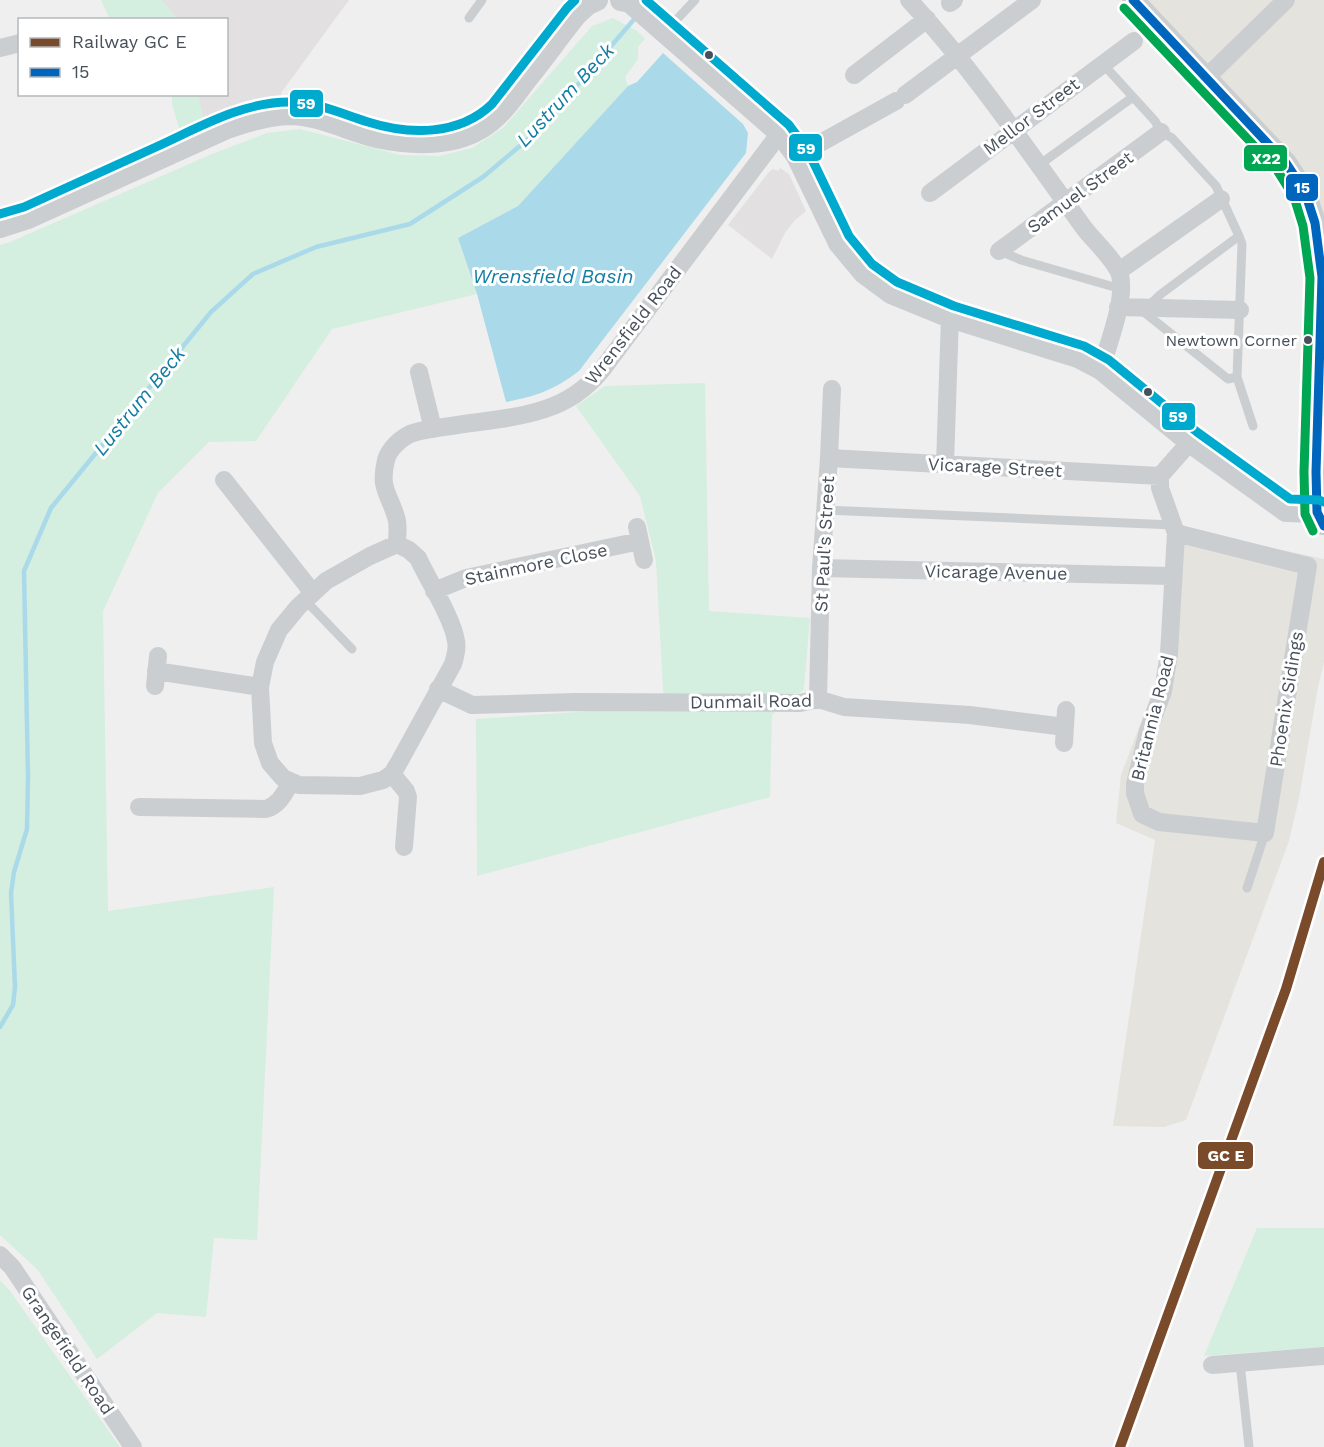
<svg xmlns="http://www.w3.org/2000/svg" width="1324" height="1447" viewBox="0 0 1324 1447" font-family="'Work Sans',sans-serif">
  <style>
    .commercial { fill: #e4e3dd }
    .education { fill: #e2e0e1 }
    .green { fill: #d4eedf }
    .water { fill: #aadaea }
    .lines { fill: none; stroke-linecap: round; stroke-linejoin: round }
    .stream { stroke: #aadaea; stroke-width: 4.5 }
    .service { stroke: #cbced0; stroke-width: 9 }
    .minor { stroke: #cbced0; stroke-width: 18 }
    .tertiary { stroke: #cbced0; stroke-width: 22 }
    .bus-1-casing { stroke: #fff; stroke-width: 14 }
    .bus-2-casing { stroke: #fff; stroke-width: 14 }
    .bus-3-casing { stroke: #fff; stroke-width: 14 }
    .bus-1 { stroke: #0065bd; stroke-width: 9 }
    .bus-2 { stroke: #00a651; stroke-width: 9 }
    .bus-3 { stroke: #00a9ce; stroke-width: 9 }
    .rail-1-casing { stroke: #fff; stroke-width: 15 }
    .rail-1 { stroke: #7a4b2a; stroke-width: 10 }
    .bus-dot { fill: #47505b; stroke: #fff; stroke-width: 2 }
    .labels { text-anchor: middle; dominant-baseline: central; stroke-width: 6; stroke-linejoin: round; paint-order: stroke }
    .bus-label { font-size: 16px; fill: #47505b; stroke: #fff; text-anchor: end }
    .street-label { font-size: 18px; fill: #47505b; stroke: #fff }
    .water-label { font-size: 20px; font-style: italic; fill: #127da3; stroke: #fff }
    .line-badge { stroke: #fff; stroke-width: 2 }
    .badge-label { font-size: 16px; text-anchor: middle; font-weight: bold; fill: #fff }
  </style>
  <rect width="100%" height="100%" fill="#f0efef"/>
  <path class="commercial" d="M1123,0H1324V286L1301,189Z
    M1178,528L1324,559V662L1318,687L1299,798L1289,841L1186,1120L1164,1127L1113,1126L1155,840L1116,823L1121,775L1155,685Z"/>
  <path class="education" d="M161,0H349L281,93L282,98L270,99L237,108L204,122L198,95L226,94V20L178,19Z
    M780,168L789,174L806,211L794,221L785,233L772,259L728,225L768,173L773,169L778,171Z"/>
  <path class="green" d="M101,0H161L178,19H110Z
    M613,18L637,31L645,39L638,47V59L625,77L628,86L518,206L458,238L477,294L332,329L256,441L209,442L158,493L103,611L108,911L274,887L257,1240L214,1238L206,1317L157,1313L97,1359L37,1269L0,1235V245L10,242L212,154L267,133L300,129L400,155L439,156L472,148L503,128L592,26Z
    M172,95H198L204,122L180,132L172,104Z
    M705,383L709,611L810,618L804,689L772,715L770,797L477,876L476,719L664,706L656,561L640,496L576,406L605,386Z
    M1257,1228H1324V1347L1204,1356Z
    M0,1280L10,1291L120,1447H0Z"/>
  <path class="water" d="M663,53L743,124L748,133L746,153L579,371C554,390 537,396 506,402L477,294L458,238L518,206L628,86L637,82Z"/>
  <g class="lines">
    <path class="stream" d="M0,1027L13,1005L15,987L11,893L14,872L27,829L28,777L24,571L51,508L211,312L253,274L316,247L410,224L483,177L539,130L636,17"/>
    <path class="service" d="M469,18L482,0
      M665,32L695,0
      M1103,64L1155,121L1161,132L1172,138L1216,186L1239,236L1242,244L1237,377L1228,379L1140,309
      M1039,165L1133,97
      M1000,251L1021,260L1121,289
      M1148,306L1161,294L1239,236
      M1237,377L1253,426
      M825,510L1173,525
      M305,600L352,649
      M1247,888L1265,833
      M1240,1363L1249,1447"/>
    <path class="minor" d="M909,0C974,70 1028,151 1084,228C1094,241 1116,261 1120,275C1126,300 1108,344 1101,369
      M950,3L954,0
      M0,48L20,43
      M854,75L927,19
      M1207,77L1286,0
      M905,95L1032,0
      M797,156L896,101
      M930,193L1134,41
      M999,251L1161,132
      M1119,271L1221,199
      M1118,307L1240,310
      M419,372L433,429
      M829,458L1160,476
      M945,464L950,317
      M224,480L313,593
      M637,527L644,560
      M1176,533L1308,566L1265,833L1159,822L1142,814L1135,793V784L1148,731L1163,691L1169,654L1176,533L1160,488V476L1190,442
      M397,544L409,550L418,558C428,580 453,619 456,641C458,649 455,657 453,664L398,764L392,774L383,780L360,786L299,785L283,778L270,763L263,743L260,687L265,662L279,630L298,607L326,581L370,556Z
      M397,544C397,535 399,525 396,517C389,493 379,489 386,460C389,449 400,439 410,434C423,429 438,428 451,426C482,421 515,419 545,409C567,402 586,389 601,371L780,133
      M821,568L1172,576
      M434,591L466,578L640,541
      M156,671L260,687
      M155,686L158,656
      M438,689L472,705L575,702L800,703L818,699L844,707L970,715L1065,727
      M818,699L821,568L829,458L832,389
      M1064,743L1066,710
      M392,774L406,791L408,797L404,847
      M139,807L266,809C279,805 284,794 291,782
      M0,1255L12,1267L133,1447
      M1212,1365L1324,1356"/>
    <path class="tertiary" d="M621,0L630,2L780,133L797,156L839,243L864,273L891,293L950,317L1078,357L1101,369L1190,442L1286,511L1317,512
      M1133,0L1286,163L1305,192L1315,223L1322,277L1316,472L1317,512L1323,524
      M0,227L28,218L227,128C248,121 267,115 289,114C319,114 348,130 377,137C409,144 450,146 479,129C501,117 514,95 529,76C545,56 560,35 576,15L588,4L597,0"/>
    <defs>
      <path id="bus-1" d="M1133,0L1286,163L1305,192L1315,223L1322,277L1316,472L1317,512L1324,526"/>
      <path id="bus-2" d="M1124,8L1277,170L1294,197L1303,226L1310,278L1304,472L1305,514L1313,531"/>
      <path id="bus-3" d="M646,0L789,125L808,151L849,236L872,264L897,282L954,306L1084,346L1109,360L1197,432L1290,499L1319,500L1324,502
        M0,214L24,207C68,187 112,167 156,147C198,128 242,102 289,102C317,102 342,114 368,122C409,135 459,136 492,104L567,8L575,0"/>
    </defs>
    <use href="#bus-1" class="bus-1-casing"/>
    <use href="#bus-2" class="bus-2-casing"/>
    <use href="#bus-3" class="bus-3-casing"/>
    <use href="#bus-1" class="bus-1"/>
    <use href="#bus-2" class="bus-2"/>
    <use href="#bus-3" class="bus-3"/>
    <defs>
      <path id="rail-1" d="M1120,1447L1286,989L1324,862"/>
    </defs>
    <use href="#rail-1" class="rail-1-casing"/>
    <use href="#rail-1" class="rail-1"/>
  </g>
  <g class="bus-dot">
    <circle cx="709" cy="55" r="5"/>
    <circle cx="1308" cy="340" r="5"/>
    <circle cx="1148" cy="392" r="5"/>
  </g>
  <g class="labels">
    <g class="bus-label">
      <text x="1297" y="340">Newtown Corner</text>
    </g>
    <g class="street-label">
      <text transform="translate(1031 116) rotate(-37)">Mellor Street</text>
      <text transform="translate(1080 192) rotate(-36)">Samuel Street</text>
      <text transform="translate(633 325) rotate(-52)">Wrensfield Road</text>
      <text transform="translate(995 467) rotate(3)">Vicarage Street</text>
      <text transform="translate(824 544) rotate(-87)">St Paul's Street</text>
      <text transform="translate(536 564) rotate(-12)">Stainmore Close</text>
      <text transform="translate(996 572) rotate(1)">Vicarage Avenue</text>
      <text transform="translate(1286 699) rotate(-81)">Phoenix Sidings</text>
      <text transform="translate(751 701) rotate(-1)">Dunmail Road</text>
      <text transform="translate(1152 718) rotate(-76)">Britannia Road</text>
      <text transform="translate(68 1350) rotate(56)">Grangefield Road</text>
    </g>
    <g class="water-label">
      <text transform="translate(565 95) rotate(-47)">Lustrum Beck</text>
      <text x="553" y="276">Wrensfield Basin</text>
      <text transform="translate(139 401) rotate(-51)">Lustrum Beck</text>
    </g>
  </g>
  <g class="line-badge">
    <rect x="289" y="89" width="35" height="29" rx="6" fill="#00a9ce"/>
    <rect x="788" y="133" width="35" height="29" rx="6" fill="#00a9ce"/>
    <rect x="1243" y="144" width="45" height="28" rx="6" fill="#00a651"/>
    <rect x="1285" y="173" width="34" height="29" rx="6" fill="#0065bd"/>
    <rect x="1161" y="402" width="35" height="29" rx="6" fill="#00a9ce"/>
    <rect x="1197" y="1141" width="57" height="29" rx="6" fill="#7a4b2a"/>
  </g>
  <g class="badge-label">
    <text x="306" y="109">59</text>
    <text x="806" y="154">59</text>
    <text x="1266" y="164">X22</text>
    <text x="1302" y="193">15</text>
    <text x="1178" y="422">59</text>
    <text x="1226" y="1161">GC E</text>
  </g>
  <rect x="18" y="18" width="210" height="78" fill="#ffffff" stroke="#b5b9bd" stroke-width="1.5"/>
  <rect x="30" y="38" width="30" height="9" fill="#7a4b2a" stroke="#b5b9bd" stroke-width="1.5"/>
  <text x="72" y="48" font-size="18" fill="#47505b">Railway GC E</text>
  <rect x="30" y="68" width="30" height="9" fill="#0065bd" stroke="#b5b9bd" stroke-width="1.5"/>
  <text x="72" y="78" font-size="18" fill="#47505b">15</text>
</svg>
